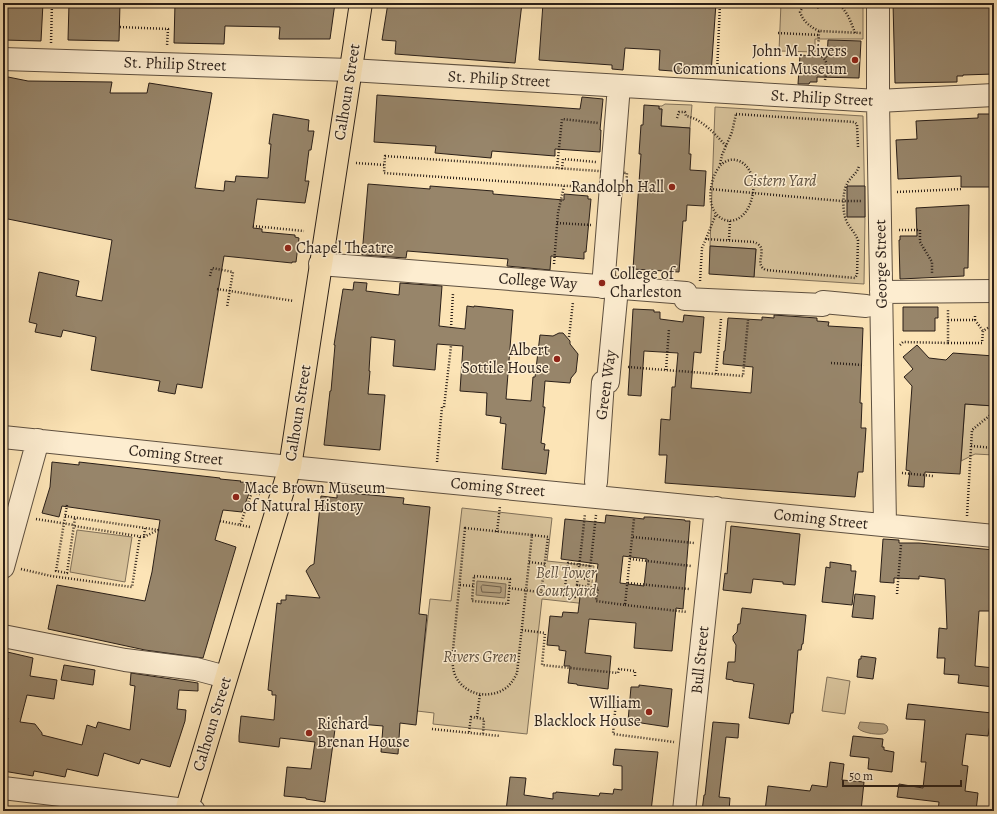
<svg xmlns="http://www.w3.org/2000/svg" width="997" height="814" viewBox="0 0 997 814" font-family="Alegreya,serif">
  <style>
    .green { fill: #d8c39b; stroke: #81715a }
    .water { fill: #b5a180; stroke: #7d6d56 }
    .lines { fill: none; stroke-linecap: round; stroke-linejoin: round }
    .shore { stroke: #70604c; stroke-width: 1 }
    .building { fill: #97856a; stroke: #2a1f18; fill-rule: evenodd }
    .minor-casing { stroke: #5e5040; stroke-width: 24 }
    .major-casing { stroke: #2a1f18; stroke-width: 24 }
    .path { stroke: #2a1f18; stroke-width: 2.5; stroke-dasharray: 1 2; stroke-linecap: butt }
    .minor { stroke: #fdedd0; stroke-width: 22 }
    .major { stroke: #fce4b6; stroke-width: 22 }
    .poi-dot { fill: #8f2418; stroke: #fdedd0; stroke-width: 1.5 }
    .labels { text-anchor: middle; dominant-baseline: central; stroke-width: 3; stroke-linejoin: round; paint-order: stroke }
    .poi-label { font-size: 16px; fill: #2a1f18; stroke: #fdedd0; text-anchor: end }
    .street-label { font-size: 16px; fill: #2a1f18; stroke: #fdedd0 }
    .park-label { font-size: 16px; font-style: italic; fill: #5e503f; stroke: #fdedd0 }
  </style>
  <rect width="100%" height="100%" fill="#fce4b6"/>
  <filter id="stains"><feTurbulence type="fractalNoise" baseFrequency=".005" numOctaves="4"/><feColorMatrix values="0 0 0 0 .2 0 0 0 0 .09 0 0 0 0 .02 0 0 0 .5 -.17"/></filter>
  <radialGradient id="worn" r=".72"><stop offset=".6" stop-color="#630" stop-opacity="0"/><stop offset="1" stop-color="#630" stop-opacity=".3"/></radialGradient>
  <path class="green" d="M781,3H863V39H815V52L779,51Z
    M665,104L692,105L690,128L661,126L662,109H659V106H662Z
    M715,107L863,116L865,217L864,284L754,277L756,249L710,246Z
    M965,404L994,406V455L975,454L961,461Z
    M462,508L552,518L547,561L594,566L592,583L607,585L605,606L542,599L527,734L433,724L434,713L417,711L430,599L451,601Z
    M77,530L132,537L125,582L70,572Z
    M827,677L850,681L845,714L822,711Z"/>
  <path class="water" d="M477,581L506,584L505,598L476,595Z
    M860,722L884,724L887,726L888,730L886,733C881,736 861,733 858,728Z"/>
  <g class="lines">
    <path class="shore" d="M483,585L501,587V592L500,593L482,592L481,587Z"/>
  </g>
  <path class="building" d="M3,3H43L41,41L3,40Z
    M69,3H120L119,41L68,40Z
    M175,3H335L330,39H279L280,27L225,26L224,44L174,43Z
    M388,3H522L515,63L395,54L396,41L382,40Z
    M543,3H716L711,74L659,70L660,50L625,48L623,70L612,69V65L539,60Z
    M893,3H994V74L963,75V76H957V82L895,83Z
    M828,40L861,41L859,78L817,77V82H810L809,84H798L800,55L827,57Z
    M3,76L28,81L112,82L110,93H147L149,83L212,93L195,188L224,191L225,181L235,182L236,176L268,178L271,144H269L273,114L309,120L308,131H314L311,150H309L305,181H309L305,203L257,199L253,228L262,229V232L295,235V237L299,238L296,262H292V263L224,256L202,388L177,384L175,394L158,391L160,381L91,370L96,337L63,330L61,337L35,332L37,324L29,322L39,272L79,281L76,296L102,301L112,240L3,218Z
    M377,95L580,109L582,97L603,99L600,130H601L600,152L555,149V156L492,151L491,158L435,153L436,146L374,142Z
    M644,105L659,106V109H662L661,126L690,128L689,154H691L690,170L706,171L704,206L687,205L686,221H683L679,272L633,269L641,154H639L641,125H643Z
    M978,114H994V187H961V176L898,179L896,140L917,139L916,121L978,118Z
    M368,184L430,189V186L493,191V194L564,200V194L588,196V199H591L586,252H584V259L551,256L550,270L507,266L508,259L407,251L406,258L362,255Z
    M847,186H865V217H847Z
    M969,205L968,268H964V276L900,279L899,240H900V236H917L916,208Z
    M710,246L756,249L754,277L709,274Z
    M354,282L367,283L366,291L399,295L400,283L442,286L439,326L465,329L467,306L474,307V306L513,310L506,399L531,401L533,377H535L540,335L553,336L559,333H563L570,341V344L578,354L576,372L571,378L570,383L545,381L543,407H545L541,443L545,444L544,450H549L546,474L502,469L506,424L500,423L501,417L486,415L487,393L460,391L463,346L437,344L435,370L393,366L395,340L371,337L369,371H370L368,394L385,395L380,450L324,445L330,391H331L335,345H334L343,289L353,290Z
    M903,307H938V318H935V331H903Z
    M633,309L654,310V312H660V319L683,322L684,315L704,317L701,353L694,352L691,388L751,393L753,367L723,364L724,351H725L728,318L762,320V317L774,318V315L817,318V321L829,322L828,326L863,328L860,403H862L861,428H866L863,472H858L855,497L665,483L667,455H659L661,419L670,420L672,387H675L678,353L644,351L641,396L628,395Z
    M917,345L929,358L946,360L953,353L994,356V406L965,404L960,474L925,472L924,487L908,486L910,471L906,470L912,386L904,377L913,369L903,357Z
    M52,462L79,465V462L220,478V479L241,481L240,482L253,483L242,512L223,510L215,540L236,547L203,658L145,650L48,629L57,585L145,601L152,572L160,520L62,506L59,517L42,513L50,487Z
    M337,492L404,498L403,504L430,507L419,614L427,615L416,725L400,723L398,754L381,752L383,726L336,722L325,802L306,799V798L284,796L287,767L311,769L315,742L280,738L279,747L239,742V736L241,716L274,720L276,695H272V691L268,690L277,603L281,604V600H286V595L320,598L306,571L310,566L314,564L321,496L337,498Z
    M606,515L644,519V517H650L685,520V521H690L683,609L676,608L672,651L634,648L636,623L589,619L585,653L611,656L608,689L577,685V684L568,683L570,666H564L566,651L559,650V646L547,645L550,616L562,617L563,612L578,613L581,589L591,590L590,596L594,597L598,564L561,559L565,519L605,523ZM623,556L647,559L644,586L620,583Z
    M731,526L800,534L795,585L783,584V582L753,579L751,593L723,590L725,573L727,574Z
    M883,539L899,540V543H919L994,550V574L992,593H994V611H979L975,666L994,668V687L958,683L959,675L944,674L945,658H937L939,628L947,629L945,579L919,576V579L894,578V583L880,582Z
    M830,562L851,565V571H856L852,605L822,602L826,567L830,568Z
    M855,594L875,596L873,619L852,617Z
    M742,608L806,615L803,644H802L801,650H798L793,713H791L789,724L749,718L754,684L733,681V680L726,679L728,662H735L736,645L733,640V636L737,632L738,624H740Z
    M3,651L33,658L30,676L57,680L54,699L27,695L20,722L35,724L42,733V735L82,745L87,725L96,728L98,722L130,730L135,686L130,685L131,673L198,683V691L179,690L177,709L186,710L185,721L170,767L141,759L139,764L104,753L98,776L67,769L65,777L34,771L33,776L3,771V738L8,718L3,717Z
    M861,656L876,658L873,679L857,677L859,659H861Z
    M64,665L95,670L93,685L61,680Z
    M639,685L672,689L668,727L628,721L631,687H639Z
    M908,704L992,713L988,736L966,734L962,765L968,766L965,791L978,793L976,811H938L939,802L897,797L899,784L923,788L926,762H921L925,720L906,719Z
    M713,722L739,724L738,738L726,737L719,797L730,798L729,811H702L704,795H705Z
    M853,736L883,739L882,747H884V750L894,752L892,772L868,769L869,758L850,756Z
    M615,749L658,752L651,811H506L510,777L526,778L524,795L553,799V793H556V792L599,796L600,793L613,794L614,789L622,790V766L613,765Z
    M830,762L844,764L842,780L864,782L861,811H765L768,786L810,791L812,785L827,787Z"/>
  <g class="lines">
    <defs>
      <path id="minor" d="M878,3V101L885,525
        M3,59L350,70L878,101L994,95
        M320,264L686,293L685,299L823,305V302L866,306
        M603,287L618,98
        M881,292L994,291
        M3,437L290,467L994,536
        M596,482L603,382H608L617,288
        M3,567L38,440
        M3,636L125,660L196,669L226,677
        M3,788L194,811
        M684,811L716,508"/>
      <path id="major" d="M186,811L290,467L361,3"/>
    </defs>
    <use href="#minor" class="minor-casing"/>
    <use href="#major" class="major-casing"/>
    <path class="path" d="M835,3C846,7 851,22 855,33
      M120,27L168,29L167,46
      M819,31C810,27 803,21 800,12L804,4H811L817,8L828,3
      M778,33L819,35
      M51,43L52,3
      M717,73L720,3
      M825,80C827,67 830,62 818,53L819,31L861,33
      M736,114L854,122L857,124L858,147
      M677,118L679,112H685L686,116C702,119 715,134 726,146
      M385,156L627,173L626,190L384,173Z
      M356,163L385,165
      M720,164L722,155L732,132L736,114
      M557,168L562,119L598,123
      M562,169L563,159L596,162
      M710,189L753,193C746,235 705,226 711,188C718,143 758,157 753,193L841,201H862
      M897,192L962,189
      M557,223L591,225
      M253,226L304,231
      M899,230H920V242L932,262V274
      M706,239L716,214
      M729,240L730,221
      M554,264L558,213L564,186
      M210,276L212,268L233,272L227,307
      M700,281L702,248L706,239L754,242C771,248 752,264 766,270L855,278L857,275L858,240C855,233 851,229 848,224C842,215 842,193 847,184C850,177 857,174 859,166
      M217,289L294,301
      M721,319L716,374L743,376L748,320
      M948,320H975L983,331
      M975,320V316
      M451,328L453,293
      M569,337L573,302
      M948,343H982L983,331L994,324
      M900,345L903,342L948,343V309
      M831,363L864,365
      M628,367L716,374
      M666,370L669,329
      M444,407L451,346
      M971,446L994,448
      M437,462L442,407
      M902,473L933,476
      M67,505L56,571L67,573L75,518
      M596,515L588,587L598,588L596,601L625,605L634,519
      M65,516L145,528L144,537L74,526
      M967,516L972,430L989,416H994
      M36,519L74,525
      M220,521L240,525L252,492L260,494
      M240,525L250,527
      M465,528L532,535L517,673C514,679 511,684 506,688C489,700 464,695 455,675C453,670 453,665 452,660Z
      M497,532L500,506
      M532,535L548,537L541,593
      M144,537L158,530L145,528
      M633,537L694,543
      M630,559L691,566
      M529,562L545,564
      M21,569L51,576L132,587L140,536
      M474,576L510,579L508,604L472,601Z
      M566,577L589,579
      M628,583L689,589
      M460,585L473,586
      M577,585L585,514
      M509,588L575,597L577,585L588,587
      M897,594L901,545
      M564,596L568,563L590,566
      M625,605L687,612
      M522,630L545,633L542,665L618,673L619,669L635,671V678
      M630,703L616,701L613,734L674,742
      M477,717L480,694
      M432,729L500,736
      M469,732L471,717L484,719L483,734"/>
    <use href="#minor" class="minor"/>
    <use href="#major" class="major"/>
  </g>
  <g class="poi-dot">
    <circle cx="855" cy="60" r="4"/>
    <circle cx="672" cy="187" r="4"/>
    <circle cx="288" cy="248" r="4"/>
    <circle cx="602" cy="283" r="4"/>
    <circle cx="557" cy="359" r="4"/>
    <circle cx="236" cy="497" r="4"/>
    <circle cx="649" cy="712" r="4"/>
    <circle cx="309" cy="733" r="4"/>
  </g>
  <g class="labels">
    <g class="poi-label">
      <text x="847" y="51">John M. Rivers<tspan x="847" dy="18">Communications Museum</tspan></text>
      <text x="664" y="187">Randolph Hall</text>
      <text x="296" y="248" text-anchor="start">Chapel Theatre</text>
      <text x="610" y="274" text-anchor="start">College of<tspan x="610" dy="18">Charleston</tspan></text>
      <text x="549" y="350">Albert<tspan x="549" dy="18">Sottile House</tspan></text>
      <text x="244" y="488" text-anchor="start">Mace Brown Museum<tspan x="244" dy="18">of Natural History</tspan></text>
      <text x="641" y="703">William<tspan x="641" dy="18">Blacklock House</tspan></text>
      <text x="317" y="724" text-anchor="start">Richard<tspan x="317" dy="18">Brenan House</tspan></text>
    </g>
    <g class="street-label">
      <text transform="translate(175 64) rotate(2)">St. Philip Street</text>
      <text transform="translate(499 79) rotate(3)">St. Philip Street</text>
      <text transform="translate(347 92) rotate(-81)">Calhoun Street</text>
      <text transform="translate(822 98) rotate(3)">St. Philip Street</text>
      <text transform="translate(881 264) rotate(-91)">George Street</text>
      <text transform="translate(538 281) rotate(4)">College Way</text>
      <text transform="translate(606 385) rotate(-82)">Green Way</text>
      <text transform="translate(298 413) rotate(-81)">Calhoun Street</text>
      <text transform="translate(176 455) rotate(6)">Coming Street</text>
      <text transform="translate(498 487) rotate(5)">Coming Street</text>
      <text transform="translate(821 519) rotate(6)">Coming Street</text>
      <text transform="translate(700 660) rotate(-84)">Bull Street</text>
      <text transform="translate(212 724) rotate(-73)">Calhoun Street</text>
    </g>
    <g class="park-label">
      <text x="780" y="181">Cistern Yard</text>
      <text x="566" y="573">Bell Tower<tspan x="566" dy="18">Courtyard</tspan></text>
      <text x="480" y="657">Rivers Green</text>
    </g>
  </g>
  <rect width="997" height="814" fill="none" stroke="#fce4b6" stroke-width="16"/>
  <rect x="4" y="4" width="989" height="806" fill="none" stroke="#2a1f18" stroke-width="2"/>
  <rect x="8" y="8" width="981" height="798" fill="none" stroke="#2a1f18"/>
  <path d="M843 780v6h118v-6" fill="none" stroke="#2a1f18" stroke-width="2"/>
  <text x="849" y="780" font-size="12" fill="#2a1f18" stroke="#fdedd0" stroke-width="3" paint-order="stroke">50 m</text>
  <rect width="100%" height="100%" filter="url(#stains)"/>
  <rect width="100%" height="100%" fill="url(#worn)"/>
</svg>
